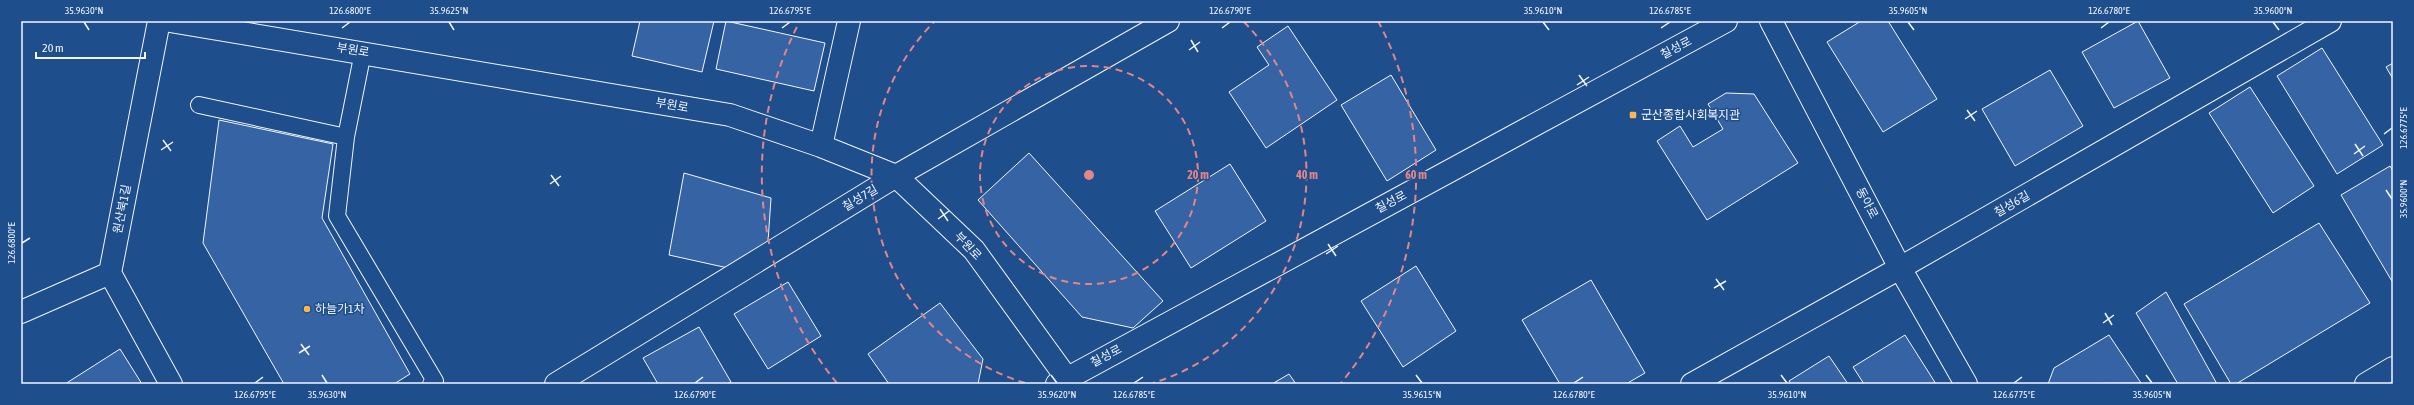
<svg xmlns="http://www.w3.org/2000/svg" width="2414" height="405" viewBox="0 0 2414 405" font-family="'Asap Condensed','Noto Sans KR',sans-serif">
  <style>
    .building { fill: #3563a3; stroke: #f2f6ff }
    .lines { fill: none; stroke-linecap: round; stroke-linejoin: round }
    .service-casing { stroke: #f2f6ff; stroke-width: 18 }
    .minor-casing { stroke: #f2f6ff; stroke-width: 24 }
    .tertiary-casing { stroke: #f2f6ff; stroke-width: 24 }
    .service { stroke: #1f4e8c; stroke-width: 16 }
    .minor { stroke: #1f4e8c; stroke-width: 22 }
    .tertiary { stroke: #1f4e8c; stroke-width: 22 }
    .ticks { fill: none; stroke: #f2f6ff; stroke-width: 1.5 }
    .ring { fill: none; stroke: #e38589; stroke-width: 2; stroke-dasharray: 7 5 }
    .poi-dot { fill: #ffb74d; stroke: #1f4e8c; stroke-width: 1.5 }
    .labels { text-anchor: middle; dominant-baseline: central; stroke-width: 3; stroke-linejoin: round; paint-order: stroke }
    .street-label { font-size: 12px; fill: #f2f6ff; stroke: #1f4e8c }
    .poi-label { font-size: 12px; fill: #f2f6ff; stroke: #1f4e8c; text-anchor: start }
    .centre { fill: #e38589; stroke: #1f4e8c; stroke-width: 2 }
    .ring-label { font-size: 12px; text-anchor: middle; font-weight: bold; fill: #e38589; stroke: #1f4e8c; stroke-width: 3; stroke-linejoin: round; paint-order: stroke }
    .neatline { fill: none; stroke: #f2f6ff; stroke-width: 1.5 }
    .ticks-label { font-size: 10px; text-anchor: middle; fill: #f2f6ff }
  </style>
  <rect width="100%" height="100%" fill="#1f4e8c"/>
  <path class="building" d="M640,21H714L702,72L632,56Z
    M726,21L825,43L814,91L716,69Z
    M1861,21H1888L1937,99L1883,132L1827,42Z
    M2138,21L2170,78L2114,108L2082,52Z
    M1288,26L1337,100L1266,148L1229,92L1269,65L1257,47Z
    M2322,48L2383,145L2337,174L2277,76Z
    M2393,63V79L2386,67Z
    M2050,70L2083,126L2015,166L1982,109Z
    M1391,75L1436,150L1387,181L1341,105Z
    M2250,87L2314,186L2273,213L2209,113Z
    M1726,93L1754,94L1798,163L1707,220L1657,141L1680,126L1693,147L1723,129L1708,104Z
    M219,120L333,144L322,218L410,374L394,384H284L203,243Z
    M1029,153L1163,301L1133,328L1082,317L978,200Z
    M1230,164L1266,221L1191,268L1155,211Z
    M2390,166L2393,171V283L2341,195Z
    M684,173L771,198L768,242L728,268L669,255Z
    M2319,223L2370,303L2236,384H2231L2184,304Z
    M1416,266L1456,331L1403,367L1361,301Z
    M1591,280L1645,373L1626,384H1560L1522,320Z
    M788,282L821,336L768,369L734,314Z
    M2166,292L2217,384H2178L2136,313Z
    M940,303L983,359L978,384H889L868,354Z
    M699,327L731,382L727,384H658L643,358Z
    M1905,335L1936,384H1864L1853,367Z
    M2109,335L2141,383L2048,384L2054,368Z
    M120,349L142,384H65Z
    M1829,356L1848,384H1791L1789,381Z
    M1289,374L1296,384H1272Z"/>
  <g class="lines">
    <defs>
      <path id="service" d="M199,105L346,137L337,216L435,381L431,384
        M346,137L363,52"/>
      <path id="minor" d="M159,21L110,273L171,384
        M170,21L730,115L821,146L896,176L974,250L1071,384
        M1771,21L1900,268L1966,384
        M821,146L849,21
        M21,312L110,273
        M556,384L896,176L1168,21
        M1692,384L1900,268L2330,21
        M2366,384L2393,368"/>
      <path id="tertiary" d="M1057,384L1726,21"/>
    </defs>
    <use href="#service" class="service-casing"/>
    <use href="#minor" class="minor-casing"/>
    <use href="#tertiary" class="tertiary-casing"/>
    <use href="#service" class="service"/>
    <use href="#minor" class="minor"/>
    <use href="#tertiary" class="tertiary"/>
  </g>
  <path class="ticks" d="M84,22L89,30M449,22L454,30M1543,22L1549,30M1908,22L1914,30M2273,22L2279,30M342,28L350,22M782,28L790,22M1222,28L1230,22M1661,28L1670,22M2101,28L2109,22M1191,40L1198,52M1189,50L1200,42M1579,75L1587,86M1577,85L1589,77M1967,110L1975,121M1965,119L1977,111M2384,134L2392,128M163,140L171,151M2355,144L2363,156M161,150L173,142M2354,154L2365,146M551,175L559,186M550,184L561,176M2386,190L2392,199M940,209L948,221M938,219L949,211M22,243L30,238M1328,244L1336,256M1326,254L1338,246M1716,279L1724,290M1714,288L1726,281M2105,313L2112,325M2103,323L2114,315M301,344L309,355M299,353L310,346M322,375L327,383M1051,375L1057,383M1416,375L1422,383M1781,375L1787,383M2146,375L2152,383M255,383L263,377M695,383L703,377M1134,383L1143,377M1574,383L1583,377M2014,383L2022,377"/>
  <g class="ring">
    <circle cx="1089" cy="175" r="109"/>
    <path d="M1025 383A218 218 0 0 1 934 22M1244 22A218 218 0 0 1 1153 383"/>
    <path d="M837 383A327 327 0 0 1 800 21M1378 21A327 327 0 0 1 1341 383"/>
  </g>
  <g class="poi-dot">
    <rect x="1629" y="111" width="8" height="8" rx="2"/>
    <circle cx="307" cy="309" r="4"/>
  </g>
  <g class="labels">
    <g class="street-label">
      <text transform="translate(1676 48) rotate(-28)">칠성로</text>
      <text transform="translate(353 50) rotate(9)">부원로</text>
      <text transform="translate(672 105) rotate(10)">부원로</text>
      <text transform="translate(860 198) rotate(-31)">칠성7길</text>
      <text transform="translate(1391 202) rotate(-28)">칠성로</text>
      <text transform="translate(1867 203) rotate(62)">동아로</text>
      <text transform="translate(2012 204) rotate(-30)">칠성6길</text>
      <text transform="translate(122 209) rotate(-79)">원산북1길</text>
      <text transform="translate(968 246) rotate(47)">부원로</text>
      <text transform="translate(1106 356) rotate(-28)">칠성로</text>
    </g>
    <g class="poi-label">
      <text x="1641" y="115">군산종합사회복지관</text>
      <text x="315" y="309">하늘가1차</text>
    </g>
  </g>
  <circle cx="1089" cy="175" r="6" class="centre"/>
  <g class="ring-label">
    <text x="1198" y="179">20 m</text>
    <text x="1307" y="179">40 m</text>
    <text x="1416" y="179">60 m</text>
  </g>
  <rect width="2414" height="405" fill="none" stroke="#1f4e8c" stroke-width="44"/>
  <path d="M36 52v6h109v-6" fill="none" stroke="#f2f6ff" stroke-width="2"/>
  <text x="42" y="52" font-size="12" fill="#f2f6ff" stroke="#1f4e8c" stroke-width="3" paint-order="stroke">20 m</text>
  <rect x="22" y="22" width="2370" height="361" class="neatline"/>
  <g class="ticks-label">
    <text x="84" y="14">35.9630°N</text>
    <text x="350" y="14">126.6800°E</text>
    <text x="449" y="14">35.9625°N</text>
    <text x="790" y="14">126.6795°E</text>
    <text x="1230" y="14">126.6790°E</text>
    <text x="1543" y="14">35.9610°N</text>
    <text x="1670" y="14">126.6785°E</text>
    <text x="1908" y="14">35.9605°N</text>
    <text x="2109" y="14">126.6780°E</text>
    <text x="2273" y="14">35.9600°N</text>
    <text transform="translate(2403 128) rotate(-90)" y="4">126.6775°E</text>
    <text transform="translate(2403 199) rotate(-90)" y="4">35.9600°N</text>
    <text transform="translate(11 243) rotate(-90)" y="4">126.6800°E</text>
    <text x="255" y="398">126.6795°E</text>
    <text x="327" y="398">35.9630°N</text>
    <text x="695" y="398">126.6790°E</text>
    <text x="1057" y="398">35.9620°N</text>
    <text x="1134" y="398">126.6785°E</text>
    <text x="1422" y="398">35.9615°N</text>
    <text x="1574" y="398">126.6780°E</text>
    <text x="1787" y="398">35.9610°N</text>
    <text x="2014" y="398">126.6775°E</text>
    <text x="2152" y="398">35.9605°N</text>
  </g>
</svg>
